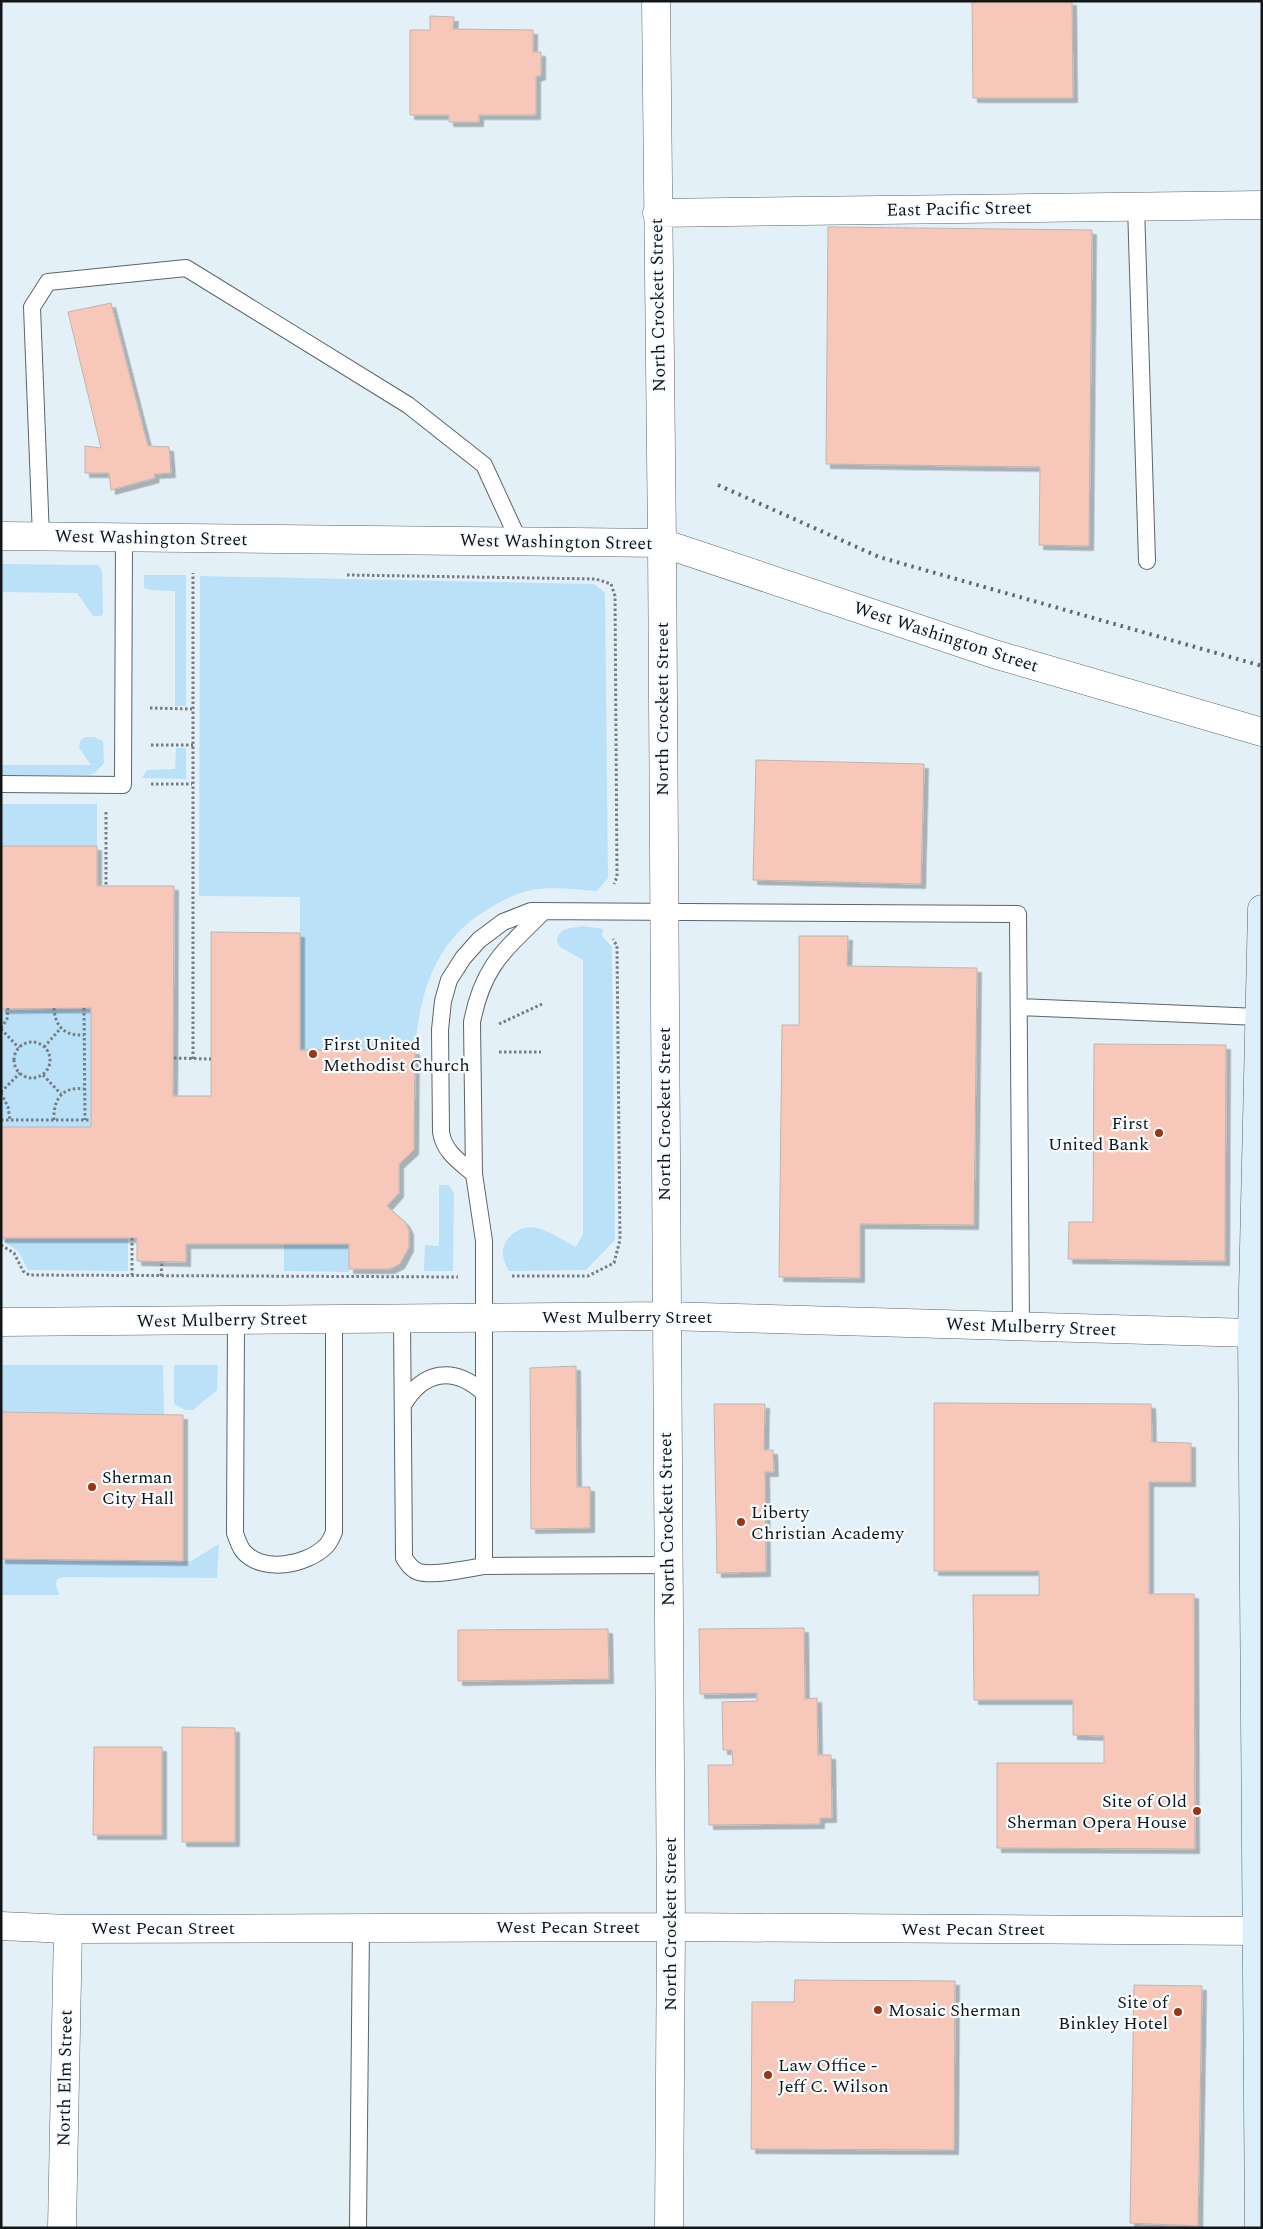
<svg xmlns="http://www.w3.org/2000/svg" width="1263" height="2229" viewBox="0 0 1263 2229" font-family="Spectral,serif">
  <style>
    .green { fill: #bbe1f9 }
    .building { fill: #f7c8ba; stroke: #c1b4b0; filter: url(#shadow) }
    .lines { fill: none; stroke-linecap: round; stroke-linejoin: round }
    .service-casing { stroke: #5b656c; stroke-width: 18 }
    .minor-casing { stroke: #5b656c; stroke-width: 29 }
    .tertiary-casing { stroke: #5b656c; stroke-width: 29 }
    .secondary-casing { stroke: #5b656c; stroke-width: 29 }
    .path { stroke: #757d81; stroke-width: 3; stroke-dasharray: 2.5 2.5; stroke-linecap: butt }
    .service { stroke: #fff; stroke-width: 16 }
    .minor { stroke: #fff; stroke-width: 28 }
    .tertiary { stroke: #fff; stroke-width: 28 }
    .secondary { stroke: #dbf0fb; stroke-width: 28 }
    .rail { stroke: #636a6e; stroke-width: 4; stroke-dasharray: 2.5 5; stroke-linecap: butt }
    .poi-dot { fill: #9c3514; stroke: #f7fcff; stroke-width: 2 }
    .labels { text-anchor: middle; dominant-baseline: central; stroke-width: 4.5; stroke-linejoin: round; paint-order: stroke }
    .street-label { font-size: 18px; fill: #121619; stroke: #f7fcff }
    .poi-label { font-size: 18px; fill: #121619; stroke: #f7fcff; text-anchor: start }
  </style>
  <defs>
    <filter id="shadow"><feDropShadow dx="4.5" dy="4.5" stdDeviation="0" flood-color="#0004"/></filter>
  </defs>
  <rect width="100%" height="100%" fill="#e4f0f7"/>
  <path class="green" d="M1,564L98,565L102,570L103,613L101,616H93L77,593L1,592Z
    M144,575H186V706H175V591L150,590L144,588Z
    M200,576L594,584L605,593L608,878L597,891C577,890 553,886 532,890C517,893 503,900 490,908C435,939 420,991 415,1050H300V897L199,896Z
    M85,737H94L103,741L104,763L95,773L88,775H1V765H91L79,748L80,741Z
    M176,748H186V779L142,778L147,770L175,769Z
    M1,804H97V846H1Z
    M583,926L603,929L602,936L612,947L615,1240L586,1270L509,1271C507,1267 504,1262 503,1256C501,1238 520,1224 537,1228C550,1231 564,1241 576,1247L583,1234V960L560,947L557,942C557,928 571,928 583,926Z
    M1,1008H91V1127H1Z
    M439,1185H449L454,1193L453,1271H424L425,1245L439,1246Z
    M1,1238H128V1271L28,1270L18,1251L1,1240Z
    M284,1244H349V1272L284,1271Z
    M1,1365H163L164,1415L1,1412Z
    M174,1365H218L217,1390L193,1410H185L174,1404Z
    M219,1544L217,1578L63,1577L57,1579L56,1585L59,1595H1V1559L191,1561Z"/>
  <path class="building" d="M972,1H1072L1073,98H973Z
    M430,16L454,17L453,29L533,30V52H541V75L536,77V115H479V122H449V115H410V30H430Z
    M828,227L1092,230L1089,546L1039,545L1040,467L826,464Z
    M111,303L148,446L169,447L171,473L154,474L155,478L111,490L109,473H85V446L101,448L68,312Z
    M756,760L924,764L921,884L753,880Z
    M1,846H97V886H174L173,1096H211V932L300,933V1050H415L414,1150L399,1164V1193L387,1206L405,1222L409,1230V1247L400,1264L390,1269H349V1244H186V1262L137,1261V1238H1V1127H91V1008L1,1009Z
    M799,936H848L847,966L977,968L974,1225L860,1224V1278L779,1277L782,1025H799Z
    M1094,1044L1226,1045L1225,1261L1068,1259L1069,1222H1093Z
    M576,1366L577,1487H590V1528L531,1529L530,1368Z
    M934,1403L1151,1404L1152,1442L1191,1443V1482H1149V1594H1194L1195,1849L997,1848V1763H1104V1736L1073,1735V1700H974L973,1595H1039V1571H934Z
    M714,1404H765L764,1450H773L774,1472H765L766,1572L717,1573Z
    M1,1412L183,1415V1561L1,1559Z
    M804,1628L805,1699L817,1698L818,1755H831L832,1818H820V1824L709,1825L708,1765H733L732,1750H723L722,1702L757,1701V1693L700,1694L699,1629Z
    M608,1629L609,1679L458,1681V1630Z
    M182,1727L235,1728V1842H182Z
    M94,1747H162V1835H93Z
    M795,1980L955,1981L954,2150L751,2149L752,2002H794Z
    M1134,1985L1202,1986L1198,2226L1130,2223Z"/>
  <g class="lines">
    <defs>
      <path id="service" d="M1136,206L1147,561
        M41,537L32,307L48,282L186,268L408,405L484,465L519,541
        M1,784L123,785L124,537
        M1019,1007L1259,1017
        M474,1174C459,1161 444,1152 441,1132L440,1030L443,1001L449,980L463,958L479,940L503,922L531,911L1018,914L1021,1327
        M402,1318L404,1558C408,1564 412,1570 419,1572C434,1576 468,1569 484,1566L668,1565
        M236,1320L235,1533C237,1539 240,1547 243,1551C263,1574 307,1565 326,1546C330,1542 332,1537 334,1532V1319
        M403,1405C423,1371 453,1365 484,1393
        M484,1566V1241L474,1174L472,1022C483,965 505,950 544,911
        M358,2228L361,1927"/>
      <path id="minor" d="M656,1L662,543L671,1927L669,2228
        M657,213L1262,205
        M1,1322L665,1316L1252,1333
        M1,1926L68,1929L671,1927L1256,1931
        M62,2228L68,1929"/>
      <path id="tertiary" d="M1,536L662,543L994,654L1262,732"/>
      <path id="secondary" d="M1259,2228L1252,1333L1262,909"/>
    </defs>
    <use href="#service" class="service-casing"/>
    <use href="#minor" class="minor-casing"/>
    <use href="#tertiary" class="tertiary-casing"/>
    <use href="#secondary" class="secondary-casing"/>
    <path class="path" d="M347,575L596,579L611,584L615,596L617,877L614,884
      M150,708L192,709
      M151,745H193
      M151,784H192
      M106,812V886
      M54,1008C55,1027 65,1036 84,1035
      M84,1008L85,1120
      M499,1024L542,1004
      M1,1028L7,1019L8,1008
      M1,1029L19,1048
      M14 1060a18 18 0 1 1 36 0a18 18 0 1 1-36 0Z
      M44,1047L61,1028
      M499,1052H541
      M174,1058L211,1059
      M193,1059V573
      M43,1075L61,1094
      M1,1092L20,1073
      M1,1093L8,1107L10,1120
      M1,1120H91
      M54,1120C53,1100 62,1086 84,1089
      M132,1238V1275
      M1,1245L14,1253L23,1271L29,1275L458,1277
      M161,1276L162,1261
      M512,1276H588L614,1263L620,1240L617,946L613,939"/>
    <use href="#service" class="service"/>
    <use href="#minor" class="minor"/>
    <use href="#tertiary" class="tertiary"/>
    <use href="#secondary" class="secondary"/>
    <path class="rail" d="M718,485L879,557L1262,666"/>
  </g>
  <g class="poi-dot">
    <circle cx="313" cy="1054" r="5"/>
    <circle cx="1159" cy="1133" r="5"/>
    <circle cx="92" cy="1487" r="5"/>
    <circle cx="741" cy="1522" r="5"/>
    <circle cx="1197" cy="1811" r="5"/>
    <circle cx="878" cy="2010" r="5"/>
    <circle cx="1178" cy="2012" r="5"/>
    <circle cx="768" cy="2075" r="5"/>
  </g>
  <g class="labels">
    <g class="street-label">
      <text transform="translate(959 209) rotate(-1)">East Pacific Street</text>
      <text transform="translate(658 305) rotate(-91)">North Crockett Street</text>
      <text transform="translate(151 538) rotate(1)">West Washington Street</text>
      <text transform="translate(556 542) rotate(1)">West Washington Street</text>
      <text transform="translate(946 637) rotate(18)">West Washington Street</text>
      <text transform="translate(662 709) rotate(-90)">North Crockett Street</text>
      <text transform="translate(664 1114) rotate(-90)">North Crockett Street</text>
      <text x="627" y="1317">West Mulberry Street</text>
      <text transform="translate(222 1320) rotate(-1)">West Mulberry Street</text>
      <text transform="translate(1031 1327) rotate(2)">West Mulberry Street</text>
      <text transform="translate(667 1519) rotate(-91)">North Crockett Street</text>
      <text transform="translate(670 1924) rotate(-90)">North Crockett Street</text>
      <text x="568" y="1927">West Pecan Street</text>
      <text x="163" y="1928">West Pecan Street</text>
      <text x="973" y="1929">West Pecan Street</text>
      <text transform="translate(65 2078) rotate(-89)">North Elm Street</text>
    </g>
    <g class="poi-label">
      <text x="323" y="1044">First United<tspan x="323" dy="21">Methodist Church</tspan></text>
      <text x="1149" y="1123" text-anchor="end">First<tspan x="1149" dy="21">United Bank</tspan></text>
      <text x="102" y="1477">Sherman<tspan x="102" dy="21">City Hall</tspan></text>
      <text x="751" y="1512">Liberty<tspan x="751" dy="21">Christian Academy</tspan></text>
      <text x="1187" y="1801" text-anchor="end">Site of Old<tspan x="1187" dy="21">Sherman Opera House</tspan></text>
      <text x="1168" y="2002" text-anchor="end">Site of<tspan x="1168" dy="21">Binkley Hotel</tspan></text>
      <text x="888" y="2010">Mosaic Sherman</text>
      <text x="778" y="2065">Law Office -<tspan x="778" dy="21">Jeff C. Wilson</tspan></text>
    </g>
  </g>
  <rect width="1263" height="2229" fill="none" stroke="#121619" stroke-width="5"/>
</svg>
